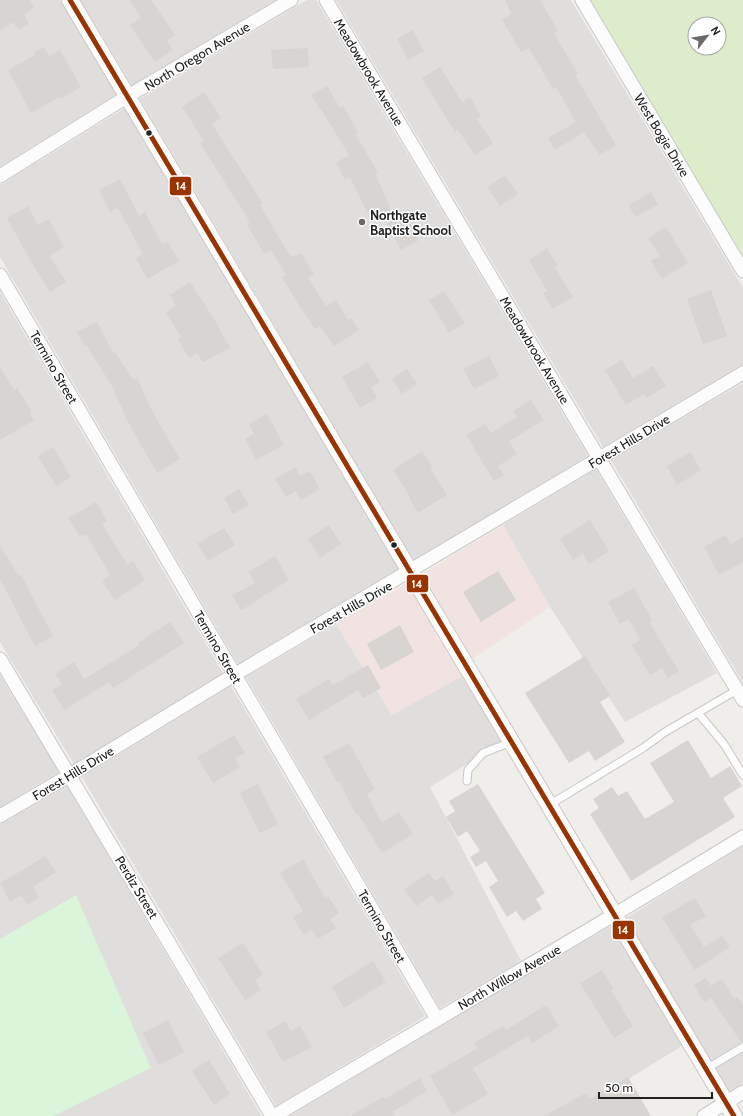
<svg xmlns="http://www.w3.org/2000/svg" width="743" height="1116" viewBox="0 0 743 1116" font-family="Cabin,sans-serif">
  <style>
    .residential { fill: #dfdedc }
    .commercial { fill: #f1e3e1 }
    .grass { fill: #ddeccb; fill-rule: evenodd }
    .park { fill: #daf5da }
    .building { fill: #d7d4d2 }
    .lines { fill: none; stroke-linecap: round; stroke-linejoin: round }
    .service-casing { stroke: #c9c8c7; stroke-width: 9 }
    .minor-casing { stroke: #c9c8c7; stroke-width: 15 }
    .tertiary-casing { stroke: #c9c8c7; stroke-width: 18 }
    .service { stroke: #fdfcfc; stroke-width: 7 }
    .minor { stroke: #fdfcfc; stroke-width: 13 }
    .tertiary { stroke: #fdfcfc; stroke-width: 16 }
    .bus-1-casing { stroke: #fff; stroke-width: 8 }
    .bus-1 { stroke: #930; stroke-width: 5 }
    .bus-dot { fill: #222; stroke: #fff; stroke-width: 1.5 }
    .poi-dot { fill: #6a6968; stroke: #fff; stroke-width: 1.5 }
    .labels { text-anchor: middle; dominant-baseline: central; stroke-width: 3; stroke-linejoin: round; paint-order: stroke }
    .street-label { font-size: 13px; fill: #222; stroke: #fff }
    .poi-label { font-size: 13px; font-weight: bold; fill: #222; stroke: #fff; text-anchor: start }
    .line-badge { stroke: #fff; stroke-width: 1.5 }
    .badge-label { font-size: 11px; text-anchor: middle; font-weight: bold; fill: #fff }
  </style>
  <rect width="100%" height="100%" fill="#f0eeeb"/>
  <path class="residential" d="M0,0H60L117,94L0,167Z
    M80,0H276L132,85Z
    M307,0H316L588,456L414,561L140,99Z
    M336,0H571L743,288V364L603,447Z
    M125,108L399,570L238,664L0,257V185Z
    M0,292L223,673L74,764L0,642Z
    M743,383V683L611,460Z
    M596,469L717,673L625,722L550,607L503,525Z
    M336,624L392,715L462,676L502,742L430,787L521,961L440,1008L246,677Z
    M0,675L59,772L0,807Z
    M231,686L425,1016L276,1106L82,777Z
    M67,786L261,1115L259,1116H0V825Z
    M743,846V1083L729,1091L626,918Z
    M611,926L682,1046L568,1116H289L441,1025Z"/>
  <path class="commercial" d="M503,525L550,607L472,659L422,574Z
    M407,583L462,676L392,715L336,624Z"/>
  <path class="grass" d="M588,0H743V258ZM695,24H719V48H695Z"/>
  <path class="park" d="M76,895L151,1068L53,1116H0V939Z"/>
  <path class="building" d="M0,0H30L34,8L24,14L29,24L18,30L14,22L0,30Z
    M130,0H151L175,35L167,41L173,50L155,62L130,25L141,18Z
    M505,0H540L558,31L554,33L578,74L575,75L616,145L600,155L584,132L555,150L548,138L576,122L556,87L553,89L529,48L521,52L502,20L512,14Z
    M413,30L424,51L408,60L397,39Z
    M44,47L49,56L60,50L81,87L60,99L59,97L31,113L8,70L35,55L34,53Z
    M308,48L309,67L273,69L271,50Z
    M440,67L462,102L470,97L481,116L477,119L493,143L475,155L458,130L455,132L422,78Z
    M327,86L340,108L343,106L358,132L355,134L378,172L375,173L392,212L381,216L377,207L367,212L350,177L345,180L336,163L349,155L321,109H320L311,95Z
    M204,92L221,118L212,124L263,204L260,205L288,253H289L292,257L295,255V256L301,253L314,274L308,278L326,306L336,300L348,320L351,318L359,330L334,346L320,326L315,329L300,307L282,277L286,275L271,250L264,254L247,224L250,222L200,143L204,141L182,107Z
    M505,175L518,194L500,206L487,187Z
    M120,179L139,216L145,212L162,244L167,241L179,261L147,279L136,258L143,254L118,208L110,212L99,190Z
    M651,192L658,205L635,217L629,205Z
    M28,206L38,225L49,219L64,247L50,256L66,282L50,292L33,265L7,218Z
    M405,214L419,240L401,250L387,223Z
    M666,227L688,263L662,279L651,261L660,256L648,238Z
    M547,248L558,266L555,268L573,297L553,309L543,293L547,291L529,260Z
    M190,282L214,319L230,348L203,362L197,353L189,358L178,339L181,337L166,312L176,306L170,295Z
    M711,290L727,336L703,344L687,299Z
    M444,291L465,323L449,333L429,300Z
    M97,322L113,353L115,352L133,380L137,378L151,409L180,459L157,473L128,422L111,384L86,345L85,346L77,332Z
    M489,356L499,376L474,389L463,369Z
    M622,360L633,378L653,366L666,386L647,398L644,394L626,405L605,370Z
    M368,362L380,382L371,387L377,398L360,408L342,377Z
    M0,367L14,390L17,388L28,405L31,411L29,412L34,420L0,440Z
    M407,369L417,384L402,394L392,379Z
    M531,400L544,420L509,441L517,454L498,466L504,475L494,481L466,435L485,424L491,433L517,417L513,411Z
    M267,414L284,445L256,460L245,439L254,434L249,424Z
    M53,447L71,477L56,486L38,456Z
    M422,451L433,468L431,469L447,495L418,513L409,498L410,497L393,470Z
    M690,452L701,470L677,485L667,466Z
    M295,467L300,476L310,471L320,489L301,500L296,491L286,497L275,479Z
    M239,489L249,505L233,514L224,498Z
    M96,502L107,521L102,524L127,564L133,561L145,580L115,600L102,581L110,575L86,534L80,537L68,518Z
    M590,520L609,551L589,564L583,553L573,560L560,539Z
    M329,525L341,544L320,558L308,539Z
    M224,528L235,545L208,561L197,544Z
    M726,535L731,544L743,537V562L719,575L704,547Z
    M0,546L19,576L21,575L53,636L35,646L0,579Z
    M275,556L289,580L255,601L256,602L241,610L232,595L255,583L248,572Z
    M498,571L516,600L481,622L463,592Z
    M634,588L652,620L649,622L679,671L668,678L662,668L650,675L632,645L640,640L629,619L620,624L608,602Z
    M170,622L184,643L113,688L109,682L64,710L52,690L62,684L55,674L74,662L84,679L140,645L138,643Z
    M400,625L414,652L381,670L367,644Z
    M585,656L610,696L600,702L625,742L595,761L589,751L569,763L525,693Z
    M368,665L381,688L363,698L358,690L309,720L296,699L329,679L333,685Z
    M234,735L245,753L235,758L240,767L213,783L197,757Z
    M688,740L711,778L730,766L742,786L723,798L735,817L631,881L590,814L599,808L593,799L612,787L618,796L627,791L645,819L674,802L650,763Z
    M349,743L375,789L367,794L382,823L399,812L413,834L382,853L358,814L356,815L339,781L337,782L323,757Z
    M258,784L278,824L260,833L240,793Z
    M478,784L545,893L536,899L542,909L523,921L516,911L507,917L489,887L498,881L486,861L476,867L470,857L480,851L467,831L458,837L446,817L455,811L449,801Z
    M45,856L56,872L33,887L39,898L27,905L22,895L10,902L0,883L28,867Z
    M303,859L325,898L328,896L339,913L330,919L336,928L318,939L312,930L304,935L293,917L303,911L280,873Z
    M429,873L435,881L443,876L454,894L438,904L432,895L416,906L404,889Z
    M695,898L706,916L690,925L704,947L722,936L730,947L695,970L662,917Z
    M243,943L263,974L255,980L261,990L245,1000L218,958Z
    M373,961L386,982L344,1008L332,987Z
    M602,970L613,989L611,990L633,1026L614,1038L580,983Z
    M706,978L711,986L722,979L734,999L737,997L743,1005V1042H741L711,998L704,1002L694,985Z
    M546,1005L559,1026L532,1043L528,1036L473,1068L488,1094L452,1115L430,1076L478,1048L474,1043L503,1026L506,1030Z
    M168,1020L184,1052L159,1065L143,1033Z
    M285,1021L291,1031L300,1026L312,1047L283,1062L266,1032Z
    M209,1060L230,1094L214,1105L192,1071Z
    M628,1077L651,1116H544L586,1093L590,1099Z
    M420,1078L427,1091L392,1112L395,1116H350L383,1097L385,1099Z"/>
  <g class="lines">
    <defs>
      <path id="service" d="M698,713L724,744L743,775
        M467,781L468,770L483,753L511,742
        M549,805L643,748L665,732L737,690
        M706,1069L743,1047"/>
      <path id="minor" d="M326,0L743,700
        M582,0L743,271
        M0,176L128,96L291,0
        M0,275L437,1019
        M0,659L272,1116
        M0,816L70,775L234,675L743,373
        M274,1116C430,1023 588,932 743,837
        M704,1116L743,1092"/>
      <path id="tertiary" d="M70,0L734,1116"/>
    </defs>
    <use href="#service" class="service-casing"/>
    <use href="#minor" class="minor-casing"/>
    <use href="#tertiary" class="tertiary-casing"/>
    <use href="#service" class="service"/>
    <use href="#minor" class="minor"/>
    <use href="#tertiary" class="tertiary"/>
    <defs>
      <path id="bus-1" d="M70,0L734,1116"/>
    </defs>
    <use href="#bus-1" class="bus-1-casing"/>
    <use href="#bus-1" class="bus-1"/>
  </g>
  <g class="bus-dot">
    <circle cx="149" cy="133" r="3.5"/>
    <circle cx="394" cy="545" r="3.5"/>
  </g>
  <circle class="poi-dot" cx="362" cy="222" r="4"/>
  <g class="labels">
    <g class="street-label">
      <text transform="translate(197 56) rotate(-31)">North Oregon Avenue</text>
      <text transform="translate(369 72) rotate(59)">Meadowbrook Avenue</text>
      <text transform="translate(662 135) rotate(59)">West Bogie Drive</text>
      <text transform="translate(535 350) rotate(59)">Meadowbrook Avenue</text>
      <text transform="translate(54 367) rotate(60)">Termino Street</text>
      <text transform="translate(629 441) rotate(-31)">Forest Hills Drive</text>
      <text transform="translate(351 607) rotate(-30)">Forest Hills Drive</text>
      <text transform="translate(218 647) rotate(60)">Termino Street</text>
      <text transform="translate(73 773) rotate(-31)">Forest Hills Drive</text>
      <text transform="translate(137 887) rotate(59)">Perdiz Street</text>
      <text transform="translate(382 926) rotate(60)">Termino Street</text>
      <text transform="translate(509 977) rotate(-30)">North Willow Avenue</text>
    </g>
    <g class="poi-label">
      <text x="370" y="215">Northgate<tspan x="370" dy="15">Baptist School</tspan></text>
    </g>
  </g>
  <g class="line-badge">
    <rect x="169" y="176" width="23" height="20" rx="4" fill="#930"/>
    <rect x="406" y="574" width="23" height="19" rx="4" fill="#930"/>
    <rect x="612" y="920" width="23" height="20" rx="4" fill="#930"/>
  </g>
  <g class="badge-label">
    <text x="181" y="190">14</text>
    <text x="417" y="588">14</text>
    <text x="623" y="934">14</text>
  </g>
  <g transform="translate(707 36) rotate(59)"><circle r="19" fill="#ffffff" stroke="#a7a7a7"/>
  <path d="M0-3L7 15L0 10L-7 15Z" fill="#6a6968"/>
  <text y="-6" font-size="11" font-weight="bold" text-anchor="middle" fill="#222222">N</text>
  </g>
  <path d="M599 1092v6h113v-6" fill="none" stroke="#222222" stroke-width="2"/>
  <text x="605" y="1092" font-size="12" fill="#222222" stroke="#ffffff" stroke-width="3" paint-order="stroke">50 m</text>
</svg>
